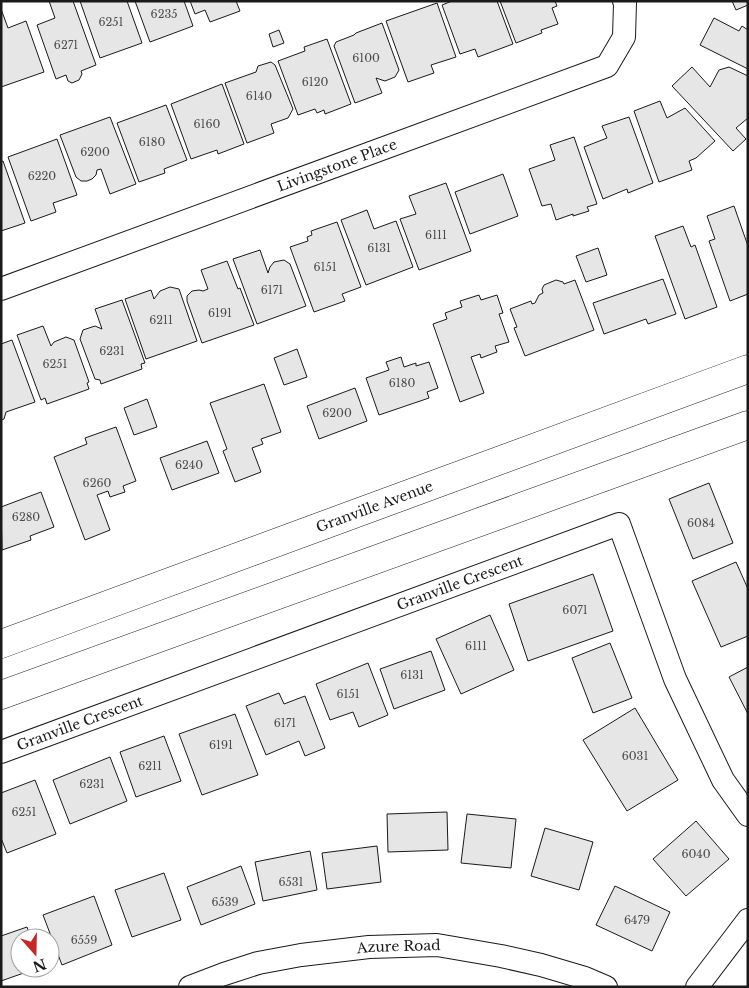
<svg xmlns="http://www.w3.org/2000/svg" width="749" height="988" viewBox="0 0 749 988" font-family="'Libre Baskerville',serif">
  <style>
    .building { fill: #e6e6e6; stroke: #1a1a1a }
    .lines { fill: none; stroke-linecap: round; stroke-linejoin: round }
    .minor-casing { stroke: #1a1a1a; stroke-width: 24 }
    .secondary-casing { stroke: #1a1a1a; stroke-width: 29 }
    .minor { stroke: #fff; stroke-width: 22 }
    .secondary { stroke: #fff; stroke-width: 28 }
    .labels { text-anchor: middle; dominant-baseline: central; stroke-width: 4; stroke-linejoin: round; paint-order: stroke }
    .number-label { font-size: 11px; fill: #4d4d4d }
    .street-label { font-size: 14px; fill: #1a1a1a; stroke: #fff }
  </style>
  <rect width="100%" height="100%" fill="#fff"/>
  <path class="building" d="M49,1H73L96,65L81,71L82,74L79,80L72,83L68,81L66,75L56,79L37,25L55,18Z
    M80,1H127L142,43L100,58Z
    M135,1H184L193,26L150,42Z
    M190,1H236L240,11L210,22L205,10L195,14Z
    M452,1H497L513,44L478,57L475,49L460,54L442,5Z
    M500,1H555L557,6L552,8L558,24L541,30L542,33L516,43Z
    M732,1H748V5L736,10Z
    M437,3L456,57L431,65L434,73L408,82L386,21Z
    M1,9L8,28L26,21L44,72L1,87Z
    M714,18L739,31L742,26L748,30V69L700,45Z
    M382,23L399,70L395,77L385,81L376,78L382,93L355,103L334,46L336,42L354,35L356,33Z
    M279,30L284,43L273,47L269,34Z
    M327,39L351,104L325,114L324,110L317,113L315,109L298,115L278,61L305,51L304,47Z
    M271,62L275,65L293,109L288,118L271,124L274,133L247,143L225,83L256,72L258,66Z
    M692,67L710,87L719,70L729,67L748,76V118L736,128L746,139L733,151L672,86Z
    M222,84L244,144L218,154L217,150L191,159L171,104Z
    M660,101L667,118L685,108L715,141L696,158L689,161L692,170L659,182L634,111Z
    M166,105L187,160L164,169L165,173L139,182L117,123Z
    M110,117L136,184L110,194L101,169L97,170L96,175L92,179L87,181H81L76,177L60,135Z
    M629,117L653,183L628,193L627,189L603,199L584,147L607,138L602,126Z
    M574,137L597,204L587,207L589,211L573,216V214L556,220L551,204L542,206L529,169L555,160L550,145Z
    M57,139L77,195L53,203L56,212L31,221L8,157Z
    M3,161L25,223L1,231V162Z
    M503,174L518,216L470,234L455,192Z
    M446,183L471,251L419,270L400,219L416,214L409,196Z
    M734,206L748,246V294L730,301L709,241L715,239L707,216Z
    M367,210L374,229L396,221L413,267L366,285L341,220Z
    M337,222L361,287L342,294L345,301L314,312L290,247L308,241L307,237L312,235L311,231Z
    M683,226L691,247L695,245L717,307L685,319L655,236Z
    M598,248L607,275L586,282L576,256Z
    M260,250L268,273L270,267L274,262L284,260L290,264L306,306L257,324L233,259Z
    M227,261L238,289L240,288L254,325L202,343L187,301V296L192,291L199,290L203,291L208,289L201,270Z
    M663,279L676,314L648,324L646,319L604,334L593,303Z
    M556,280L563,282L564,284L575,280L594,330L525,356L514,328L517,327L510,309L531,301L532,304L535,303L539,295L543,293L542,289L544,285Z
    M170,287L179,289L197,341L146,359L125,299L151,290L154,299L160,291Z
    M479,295L481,300L497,295L503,313L499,314L509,342L495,346L497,352L481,358L480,354L471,357L484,393L460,402L433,324L447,319L445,313L462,307L460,301Z
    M122,300L145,363L141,364L142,369L101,384L100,380L95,379L80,339L83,330L95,326L102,329L95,309Z
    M43,326L51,346L54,342L66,337L74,340L89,382L87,383L89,389L47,404L45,398L41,400L17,335Z
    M12,340L35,402L6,412L4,419L1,420V344Z
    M297,349L307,377L284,385L274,358Z
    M401,357L404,367L416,363V366L429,362L438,388L427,392L429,398L379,415L366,378L389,370L386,362Z
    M264,384L281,432L261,439L263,444L252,448L261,472L235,482L223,451L227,449L210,403Z
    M355,388L367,421L319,439L307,406Z
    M147,399L157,427L134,435L124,408Z
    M116,427L136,481L123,486L125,492L110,497L108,491L97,495L110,530L85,540L54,457L87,444L85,438Z
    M207,441L219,473L172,490L160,458Z
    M709,483L733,543L693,559L669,499Z
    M41,492L54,527L30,536L31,540L2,550L1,507Z
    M736,562L748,589V636L721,647L692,581Z
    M593,574L613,631L528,661L509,604Z
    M490,615L514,670L461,694L436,639Z
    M610,643L632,698L593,713L572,658Z
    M431,651L445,690L394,709L380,669Z
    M368,663L388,715L359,727L353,712L330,720L316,684Z
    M748,667V714L729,677Z
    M279,693L284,704L305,696L325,748L305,756L299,741L266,755L246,706Z
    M635,708L678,780L627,811L583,740Z
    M235,714L258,775L202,795L179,734Z
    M164,736L181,781L136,797L120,752Z
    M110,757L127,801L70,824L53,780Z
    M35,780L56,834L7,853L1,838V793Z
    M447,812L448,850L388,852L387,814Z
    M467,814L516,819L511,868L461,863Z
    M696,821L729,859L686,896L653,859Z
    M545,828L593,842L579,890L531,876Z
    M377,846L381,882L327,889L322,853Z
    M310,851L317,890L263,901L255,862Z
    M241,866L255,904L201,925L187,887Z
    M164,873L181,920L132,937L115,890Z
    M615,886L670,912L652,951L596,925Z
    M94,896L112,945L62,965L43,915Z
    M27,927L31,938H20V968H38L1,981V936Z"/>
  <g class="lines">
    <defs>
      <g id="minor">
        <path id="s1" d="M1,289L607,66L624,37L625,3L624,1"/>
        <path id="s2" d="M1,752L619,524L675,679L723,780L748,815"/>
        <path id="s3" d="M190,987L224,974L258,963L301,955L369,947L437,945L501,956L541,965L585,978L606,987"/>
        <path d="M697,987L748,920"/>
      </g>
      <g id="secondary">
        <path id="s4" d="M1,644L748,369"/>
        <path d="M1,695L748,425"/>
      </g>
    </defs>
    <use href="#minor" class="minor-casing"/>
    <use href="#secondary" class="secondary-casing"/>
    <use href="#minor" class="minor"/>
    <use href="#secondary" class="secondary"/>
  </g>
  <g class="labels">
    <g class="number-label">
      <text x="164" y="14">6235</text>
      <text x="111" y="22">6251</text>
      <text x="66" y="45">6271</text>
      <text x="366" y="58">6100</text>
      <text x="315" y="82">6120</text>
      <text x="259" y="96">6140</text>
      <text x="207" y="124">6160</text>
      <text x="152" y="142">6180</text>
      <text x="95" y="152">6200</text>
      <text x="42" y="176">6220</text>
      <text x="436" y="235">6111</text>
      <text x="379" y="248">6131</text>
      <text x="325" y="267">6151</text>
      <text x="272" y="290">6171</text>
      <text x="220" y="313">6191</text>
      <text x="161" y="320">6211</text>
      <text x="112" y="351">6231</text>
      <text x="55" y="364">6251</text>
      <text x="402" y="383">6180</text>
      <text x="337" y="413">6200</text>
      <text x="189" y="465">6240</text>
      <text x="97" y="483">6260</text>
      <text x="26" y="517">6280</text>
      <text x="701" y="523">6084</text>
      <text x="575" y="610">6071</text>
      <text x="476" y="646">6111</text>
      <text x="412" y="675">6131</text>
      <text x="348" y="694">6151</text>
      <text x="285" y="723">6171</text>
      <text x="221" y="745">6191</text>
      <text x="635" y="756">6031</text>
      <text x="150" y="766">6211</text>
      <text x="92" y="784">6231</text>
      <text x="24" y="812">6251</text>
      <text x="696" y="854">6040</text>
      <text x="291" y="882">6531</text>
      <text x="225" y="902">6539</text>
      <text x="637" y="920">6479</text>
      <text x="84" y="940">6559</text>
    </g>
    <g class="street-label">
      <text stroke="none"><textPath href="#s1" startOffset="358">Livingstone Place</textPath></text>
      <text stroke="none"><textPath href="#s4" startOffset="398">Granville Avenue</textPath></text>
      <text stroke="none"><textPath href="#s2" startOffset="489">Granville Crescent</textPath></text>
      <text stroke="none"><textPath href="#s2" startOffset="84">Granville Crescent</textPath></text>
      <text stroke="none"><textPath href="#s3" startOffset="214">Azure Road</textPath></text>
    </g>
  </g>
  <rect width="749" height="988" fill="none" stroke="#1a1a1a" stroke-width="5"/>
  <g transform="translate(35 953) rotate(160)"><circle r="24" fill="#ffffff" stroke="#a3a3a3"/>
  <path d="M0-4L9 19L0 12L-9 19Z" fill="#c62828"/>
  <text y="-8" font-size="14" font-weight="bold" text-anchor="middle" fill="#1a1a1a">N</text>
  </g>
</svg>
